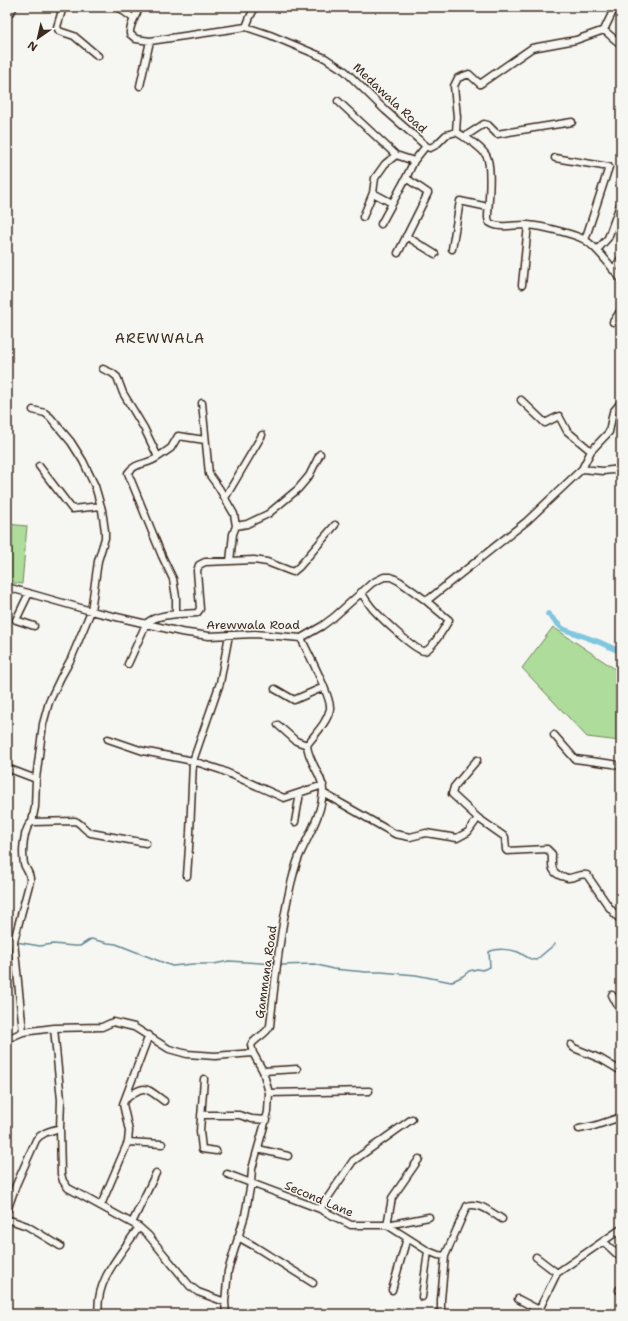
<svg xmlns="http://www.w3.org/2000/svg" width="628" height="1321" viewBox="0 0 628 1321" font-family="'Shantell Sans',sans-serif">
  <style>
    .green { fill: #addc9b; stroke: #74835c }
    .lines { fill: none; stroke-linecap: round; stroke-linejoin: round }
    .stream { stroke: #648892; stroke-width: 1.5 }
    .canal { stroke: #7fc7df; stroke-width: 5.5 }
    .minor-casing { stroke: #3b2a1e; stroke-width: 9 }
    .minor { stroke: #f6f6f2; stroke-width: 6 }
    .labels { text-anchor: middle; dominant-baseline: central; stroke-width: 3; stroke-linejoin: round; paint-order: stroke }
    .street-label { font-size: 12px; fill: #3b2a1e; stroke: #f6f6f2 }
    .quarter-label { font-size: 14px; letter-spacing: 1px; fill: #3b2a1e; stroke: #f6f6f2 }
  </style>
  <rect width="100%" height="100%" fill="#f6f6f2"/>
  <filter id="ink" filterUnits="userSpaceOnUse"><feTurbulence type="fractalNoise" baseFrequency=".025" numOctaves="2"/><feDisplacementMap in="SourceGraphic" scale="8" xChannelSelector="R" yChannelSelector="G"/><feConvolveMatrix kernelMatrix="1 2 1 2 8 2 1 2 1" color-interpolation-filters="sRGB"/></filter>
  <g filter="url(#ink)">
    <path class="green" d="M7,524L27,526L22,584L7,582Z
      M553,627L621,673L620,741L587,737L522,668Z"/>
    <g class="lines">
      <path class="stream" d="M7,940H9
        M16,942L40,946L53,944L74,946H80L91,939L108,943L116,944L172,966L193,964H214L229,961L276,964
        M279,965L314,964L333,969L366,972H381L416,975L451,982L463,976L469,971L477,969L482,970L490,967L489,952C496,948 510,949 518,952C525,955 528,960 536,960L555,944"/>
      <path class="canal" d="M548,614L563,629L599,642L621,652"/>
      <defs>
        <path id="minor" d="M63,7L57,27L59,31L74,36L98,56
          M118,7L134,19
          M139,7C137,16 129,24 130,34L136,39L150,41
          M9,14L14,7
          M246,27L250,17L255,7
          M604,30L621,45
          M140,86L150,41L246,27L270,35L325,58L345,71L385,110L426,146L430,148L436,145L446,135L456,132C467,138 479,145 486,155C493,166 488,204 488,218L489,222C499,230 515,224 528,225C541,226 575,234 585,240C599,249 610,266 621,279
          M338,101L396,155
          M456,132L457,117L454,86L458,78L469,74L480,84L532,48L576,40L604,30L615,7
          M464,137L484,124L488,125L497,134L572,122
          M555,158L609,167L585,240
          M373,193L392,203
          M363,217L373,193L375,178L385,164L396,155L414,161
          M381,224L406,178
          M406,236L435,254
          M452,249L460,201L488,207
          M597,250L608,238L621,202
          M398,253L428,193L406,178L414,161L426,146
          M613,270L621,259
          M522,285L528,225
          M613,322L621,310
          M103,369L112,373L117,377L123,393L144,428L158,457C148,465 135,462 128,473L162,556L173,579L176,597V614
          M521,400L545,423L559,416L567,431L591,451
          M202,403L209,474L219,488L234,514L236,526L233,534L230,561
          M33,410L45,413L50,417L71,442L83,461L95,486L102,510L105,531V538L98,561L91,611L71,659L61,677L49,702L43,724L36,779
          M158,457L171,448L178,436L205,440
          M39,466L72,509L101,506
          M582,469L591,451L609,432L613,412L621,402
          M225,498L262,435
          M236,526L247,524L268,514L298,489L309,476L320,454
          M7,587L91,611L181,632L209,636L255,634L301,638L322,626L334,617L372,583L384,577H391L399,581L424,599H429L527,521L582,469L603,471L621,469
          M361,592C364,597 368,603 372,608C379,616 415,651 424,651C431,651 446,625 449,620L424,599
          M29,593L16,620L34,626
          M128,664L146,624C156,613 183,614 197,613L200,609L197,571L199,565L205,562L254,560L267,562L293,572L299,567L335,525
          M275,689L294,700L324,687
          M278,725L296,741L307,745
          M554,735L575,759L613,764L621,766
          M108,739L143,751L193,761L221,770L284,798L323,785
          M477,760L454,787L452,794L478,818L505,837L506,850L507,851L547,849L552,854C552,864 550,872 561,876C564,876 566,878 568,878C575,878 580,873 587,875L609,907L621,921
          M7,768L36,779L35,807L32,822C23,828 22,853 24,864C26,870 31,874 30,881L14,941L23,1032
          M323,793L395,834L410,837L426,833L457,838L468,832L478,818
          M32,822L75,821C81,823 84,830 91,833L146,843
          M295,822L300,793
          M187,876L190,833L193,761L220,683L229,635
          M612,995L621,1012
          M54,1028L61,1100L60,1128L61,1174L63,1181L68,1188L139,1227L148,1235L190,1286L198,1292L225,1302
          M7,1039L23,1032L54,1028L102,1027L113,1022L134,1027L169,1049L187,1054L215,1056L253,1053
          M571,1045L574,1048L601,1059L621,1071
          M263,1071L297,1069
          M204,1079L200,1131L202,1149L216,1151
          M269,1093L369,1091
          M126,1099C145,1083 146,1088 164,1101
          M201,1115H239L252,1119L267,1120
          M579,1129L594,1126L621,1117
          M128,1142L162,1144
          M258,1149L288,1156
          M419,1159L392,1198L387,1225L429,1217
          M227,1174L320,1209L351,1225H387L428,1251L438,1255L445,1256
          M101,1205L128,1142L129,1131L123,1104L149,1035
          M320,1209L353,1161L412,1119
          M7,1211L16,1185L36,1140C42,1132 51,1131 60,1128
          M7,1219L27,1226L60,1246
          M132,1223L156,1173
          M238,1237L254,1246L313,1283
          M603,1241L621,1258
          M536,1257L557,1273
          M392,1290L407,1238
          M619,1290L621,1288
          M422,1297L428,1251
          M518,1299L539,1310
          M7,1312L11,1314
          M99,1314C94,1281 122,1253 139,1227
          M226,1314L225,1302L228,1271L245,1215L251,1183L252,1169L268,1112L269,1093L263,1071L253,1053L251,1045C256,1037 266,1035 270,1026C275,981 280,932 290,888C293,876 296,861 302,850C311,831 322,813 323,790C323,775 308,762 307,745C315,734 327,723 330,709C332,698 307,651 301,638
          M438,1314L441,1310V1300L445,1256L467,1206C479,1201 493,1214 502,1219
          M537,1314L557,1273L621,1229"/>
      </defs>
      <use href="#minor" class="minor-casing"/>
      <use href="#minor" class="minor"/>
    </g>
  </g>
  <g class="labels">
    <g class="street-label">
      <text transform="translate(390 98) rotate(43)">Medawala Road</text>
      <text x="253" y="625">Arewwala Road</text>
      <text transform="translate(266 972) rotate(-82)">Gammana Road</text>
      <text transform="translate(319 1199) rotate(23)">Second Lane</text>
    </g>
    <g class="quarter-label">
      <text x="160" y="338">AREWWALA</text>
    </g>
  </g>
  <rect width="628" height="1321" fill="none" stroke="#f6f6f2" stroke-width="24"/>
  <rect x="12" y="12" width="604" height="1297" fill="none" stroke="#3b2a1e" stroke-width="1.5" filter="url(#ink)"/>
  <g transform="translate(38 38) rotate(214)" stroke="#f6f6f2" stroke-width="3" paint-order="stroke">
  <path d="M0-3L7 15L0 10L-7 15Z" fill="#3b2a1e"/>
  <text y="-6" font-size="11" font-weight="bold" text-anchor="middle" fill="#3b2a1e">N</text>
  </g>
</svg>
